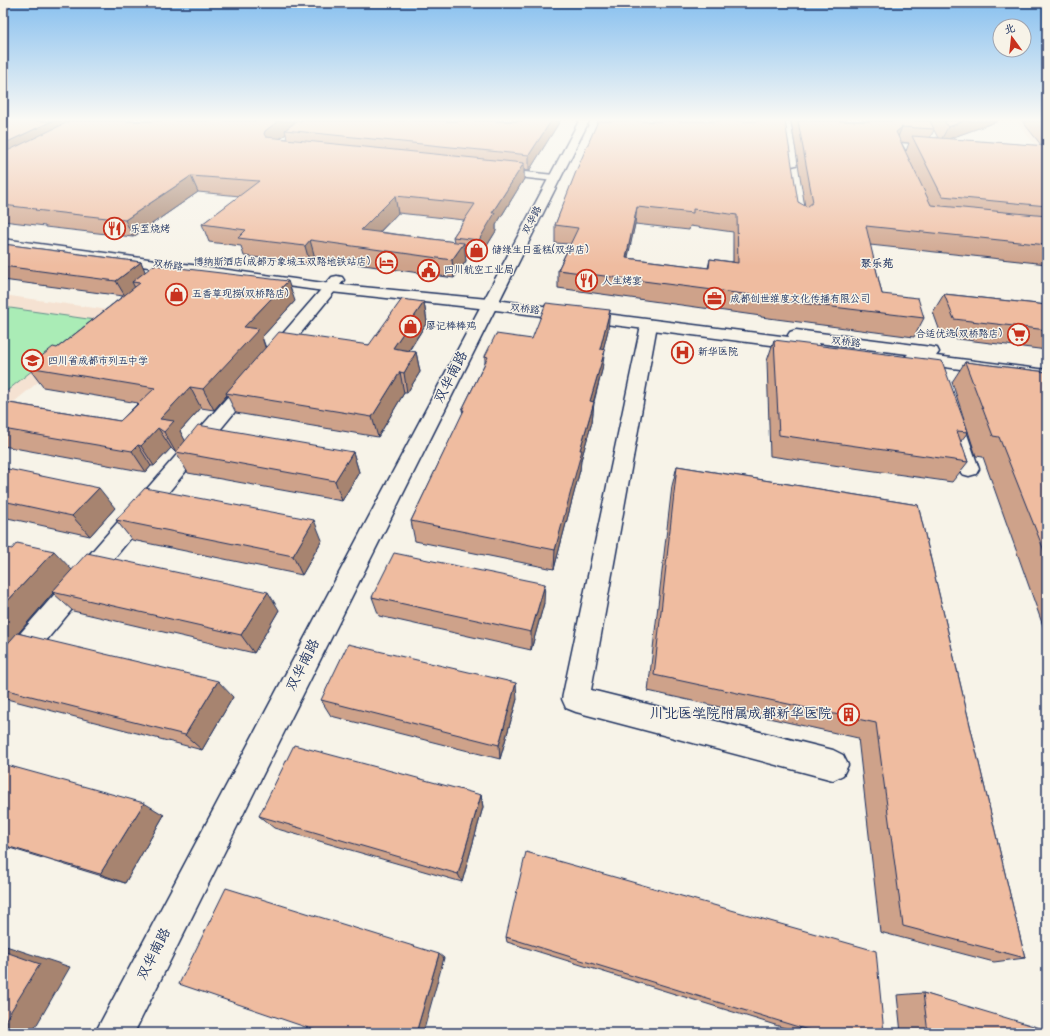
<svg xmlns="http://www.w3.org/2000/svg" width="1050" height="1036" viewBox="0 0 1050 1036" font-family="'Architects Daughter','LXGW WenKai TC',sans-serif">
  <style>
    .built { fill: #f5e2d2 }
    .green { fill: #aaecb6; stroke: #628e8a }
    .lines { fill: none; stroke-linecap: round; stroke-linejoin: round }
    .minor-casing { stroke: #1b2f5e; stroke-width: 3 }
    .tertiary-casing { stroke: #1b2f5e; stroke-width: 3 }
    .secondary-casing { stroke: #1b2f5e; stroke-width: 3 }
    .minor { fill: #f7f3e8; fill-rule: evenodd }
    .tertiary { fill: #f7f3e8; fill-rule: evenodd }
    .secondary { fill: #f7f3e8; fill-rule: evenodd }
    .wall { fill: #cea28a; stroke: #1b2f5e; fill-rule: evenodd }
    .shaded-wall { fill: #a78470; stroke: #1b2f5e }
    .building { fill: #efbca0; stroke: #1b2f5e; fill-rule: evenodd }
    .labels { text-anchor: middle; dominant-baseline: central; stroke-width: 3; stroke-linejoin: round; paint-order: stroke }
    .far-street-label { font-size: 10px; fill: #1b2f5e; stroke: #f7f3e8 }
    .far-poi-label { font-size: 10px; fill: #1b2f5e; stroke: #f7f3e8; text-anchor: start }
    .far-neighbourhood-label { font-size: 11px; font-weight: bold; fill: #1b2f5e; stroke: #f7f3e8 }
    .near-street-label { font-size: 14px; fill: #1b2f5e; stroke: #f7f3e8 }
    .near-poi-label { font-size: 14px; fill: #1b2f5e; stroke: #f7f3e8; text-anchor: end }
  </style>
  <rect width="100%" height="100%" fill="#f7f3e8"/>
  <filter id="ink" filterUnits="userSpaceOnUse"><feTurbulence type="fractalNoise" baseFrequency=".025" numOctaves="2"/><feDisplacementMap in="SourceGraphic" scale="8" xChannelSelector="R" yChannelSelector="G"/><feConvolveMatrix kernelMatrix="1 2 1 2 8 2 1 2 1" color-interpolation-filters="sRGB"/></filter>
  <g filter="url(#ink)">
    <path class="built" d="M1016,121H1047L1043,155Z
      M3,295L123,312L3,411Z"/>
    <path class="green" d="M3,307L95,320L3,394Z"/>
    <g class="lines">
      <defs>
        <path id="minor" d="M780,121H790L798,163L796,165L792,166L786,163Z
          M896,143L938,145L943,148L938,151L903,150L912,167L906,170L900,167L891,146Z
          M495,169L554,175L560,178L554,181L491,174L489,172L491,170Z
          M337,276L342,277L344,280L278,361L272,362L266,361L263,357L266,353L332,277Z
          M649,320L655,322L657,325L591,690L833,750L843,755L848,765L843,775L833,780L576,712L566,708L562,699L641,325L643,322Z
          M251,375L257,377L260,381L257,385L12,682L3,685V653L245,377Z
          M957,427L964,429L967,434L979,469L976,474L969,476L962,474L959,469L947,434L950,429Z"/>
        <path id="tertiary" d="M579,121H589L134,1033H95Z"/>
        <path id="secondary" d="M3,239L331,284L488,299L789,337L788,335L790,332L796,330L931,347L937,348L939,352L936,356L1047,370V380L913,363L907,362L904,358L908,354L818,343L819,345L817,349L811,350L488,309L331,292L3,247Z"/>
      </defs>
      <use href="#minor" class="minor-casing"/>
      <use href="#tertiary" class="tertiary-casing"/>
      <use href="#secondary" class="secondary-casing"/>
      <use href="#minor" class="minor"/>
      <use href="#tertiary" class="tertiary"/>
      <use href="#secondary" class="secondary"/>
    </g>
    <path class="wall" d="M3,121H560L529,171L524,170V179L496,225V231L480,257L465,256L466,261L454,278L315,258L310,264L244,256L241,246L209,242L202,224L240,196L198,192L133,237L45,227V226L3,221ZM286,134L287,139L280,138ZM398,213L464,220L453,237L454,242L380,232Z
      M598,121L798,202L805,207L791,121H998L948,139L1042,146L1022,121H1047V264L870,245L882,294L924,318L914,337L761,317V316L558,288V270L570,244L555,243V225ZM934,130L938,138H930ZM901,142L909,143L906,151ZM635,224L689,230L690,226L733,232V262L710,259L708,268L627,258Z
      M3,244L141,262L145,272L295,301L262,337L266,348L369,345L424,302L427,322L409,351L416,352L420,372L407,393H404L378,437L236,413L227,395L214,410L201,408L180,431L185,441L353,452L359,472L342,501L188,473L176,453L171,448L154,466H151L146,472L3,446V402L120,421L138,403L43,387L28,367L57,348L123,296L3,280Z
      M944,294L1047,305V350L942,337L933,312Z
      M608,330L603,350L602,370L594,402L592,422L581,460L580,470L554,569L415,541L411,521L463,413L462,410L485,363V356L532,339Z
      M774,340L968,432L961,441L968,462L952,482L770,456L767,361Z
      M965,362L1047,372V637L983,457L976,456L952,382Z
      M677,466L918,505L1025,958L994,962L880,932L858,738L648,691L672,486Z
      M3,468L115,508L90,536L3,517Z
      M116,520L322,540L302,575L132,540Z
      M3,547L72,570L279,610L254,653L73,611L53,593L18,633L233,697L202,750L3,698Z
      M372,597L544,603L531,650L379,616Z
      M517,699L500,759L331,716L321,700Z
      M3,764L164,815L125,883L3,846Z
      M481,795L483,807L462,882L274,828L259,816Z
      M506,937L884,1033H801L507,942Z
      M923,993L1047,1033H901L897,995Z"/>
    <path class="shaded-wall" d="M52,121H91L3,164V144Z
      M278,121H302L285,130L286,134L270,146L264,134L265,131Z
      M551,121H560L529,171V155Z
      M964,121H998L940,142L948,127Z
      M902,127L896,142V132Z
      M524,163V179L496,225V231L480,257L479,240L492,213Z
      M191,176L198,192L133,237L125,220Z
      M395,196L398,213L365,247L361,230Z
      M637,207L635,224L624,276L626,258Z
      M310,240L315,258L310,264L305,246Z
      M464,243L466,261L454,278L452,260Z
      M141,262L148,278L132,282L135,288L125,296L116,281Z
      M288,281L295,301L262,337L266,350L226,393L227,395L214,410L203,389L244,327Z
      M424,302L427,322L397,369L393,348Z
      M610,310L608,330L598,370L600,349Z
      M605,350L602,370L588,422L590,401Z
      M416,352L420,372L407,393L404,373Z
      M400,372L404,393L378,437L372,417Z
      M190,387L201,408L180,431L186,442L176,453L164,432L160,419Z
      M594,402L592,422L581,460L580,470L554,569L555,550L580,450Z
      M158,428L171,448L154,466L141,446Z
      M138,445L151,466L146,472L132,451Z
      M353,452L359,472L342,501L335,481Z
      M99,488L115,508L90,536L72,516Z
      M314,520L322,540L302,575L293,556Z
      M54,551L73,571L52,592L53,593L3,651V606Z
      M545,584L544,603L531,650V632Z
      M268,592L279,610L254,653L241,635Z
      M218,681L233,697L202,750L185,735Z
      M516,683L517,699L500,759L499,745Z
      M481,795L483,807L462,882L458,874Z
      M144,803L164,815L125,883L100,874Z
      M3,945L70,967L32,1033H3Z
      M439,954L444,958L423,1033H416Z"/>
    <path class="building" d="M3,121H52L3,144Z
      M70,121H278L265,131L264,134L266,137L524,163L492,213H495L479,240L453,237L475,204L395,196L361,230L464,243L452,260L310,240L305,246L238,238L246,230L202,224L259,181L191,176L125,220L35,210L36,209L3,205V153Z
      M297,121H551L529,155L285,130Z
      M598,121H785L798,202L807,207L813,202L798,121H930L934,129L902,127L896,132L931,205L1047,216V245L866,226L882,294L918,298L924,318L767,299V297L558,270L578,228L555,225L577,169ZM637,207L693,213V209L737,215L738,263L710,259L709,268L626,258Z
      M944,121H964L948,127Z
      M1043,121H1047V126Z
      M912,136L1047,146V206L942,196Z
      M3,244L141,262L116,281L3,266Z
      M154,265L288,281L244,327L259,329L203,389L190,387L160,419L174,421L164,432L158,428L141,446L138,445L132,451L3,429V402L120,421L155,388L28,367L53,347L57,348L140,283L132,282Z
      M944,294L1047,305V330L954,319Z
      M402,299L424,302L393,348L416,352L404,373L400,372L372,417L226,393L279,332L369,345Z
      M546,303L610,310L600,349L605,350L590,401L594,402L580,450H582L555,550L411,521L464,410H462L488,357L485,356L496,334L532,339Z
      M774,340L942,361L968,432L957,431L968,462L779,435Z
      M965,362L1047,372V558L999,437L993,436Z
      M198,425L353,452L335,481L176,452Z
      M677,466L918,505L1025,958L903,926L876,723L654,675Z
      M3,468L99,488L72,516L3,501Z
      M145,488L314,520L293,556L116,520Z
      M17,543L54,551L3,606V547L12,549Z
      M87,553L268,592L241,635L52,592Z
      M394,553L545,584L531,632L372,597Z
      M17,633L218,681L185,735L3,689V649Z
      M348,644L516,683L499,745L321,700Z
      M294,745L481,795L458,874L259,816Z
      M3,764L144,803L100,874L3,845Z
      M526,852L876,951L884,1033H818L506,937Z
      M226,888L439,954L416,1033H323L179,984Z
      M3,951L40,964L3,1024Z
      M923,993L1047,1030V1033H928Z"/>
  </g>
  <linearGradient id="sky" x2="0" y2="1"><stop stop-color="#88c0ef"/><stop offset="0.45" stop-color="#fbfaf5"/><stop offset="1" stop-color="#fbfaf5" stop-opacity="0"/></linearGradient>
  <rect width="1050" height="266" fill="url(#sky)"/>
  <defs>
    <symbol id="restaurant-ring" viewBox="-11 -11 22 22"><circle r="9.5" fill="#f7f3e8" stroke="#c8321e" stroke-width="1.5"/><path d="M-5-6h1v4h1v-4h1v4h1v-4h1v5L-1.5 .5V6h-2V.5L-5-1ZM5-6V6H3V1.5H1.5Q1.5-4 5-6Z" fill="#c8321e"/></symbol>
    <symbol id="shop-ring" viewBox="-11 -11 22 22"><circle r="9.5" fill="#f7f3e8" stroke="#c8321e" stroke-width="1.5"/><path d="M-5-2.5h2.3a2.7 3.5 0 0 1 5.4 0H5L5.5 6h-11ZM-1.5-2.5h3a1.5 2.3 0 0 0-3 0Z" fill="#c8321e"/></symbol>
    <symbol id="hotel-ring" viewBox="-11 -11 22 22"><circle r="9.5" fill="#f7f3e8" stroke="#c8321e" stroke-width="1.5"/><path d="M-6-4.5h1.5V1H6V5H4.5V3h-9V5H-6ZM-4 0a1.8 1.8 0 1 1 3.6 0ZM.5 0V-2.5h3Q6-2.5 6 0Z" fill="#c8321e"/></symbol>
    <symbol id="civic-ring" viewBox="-11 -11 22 22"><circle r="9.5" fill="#f7f3e8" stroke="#c8321e" stroke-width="1.5"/><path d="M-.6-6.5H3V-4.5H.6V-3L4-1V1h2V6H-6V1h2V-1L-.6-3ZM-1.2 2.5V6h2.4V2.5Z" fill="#c8321e"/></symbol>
    <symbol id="office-ring" viewBox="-11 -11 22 22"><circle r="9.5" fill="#f7f3e8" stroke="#c8321e" stroke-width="1.5"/><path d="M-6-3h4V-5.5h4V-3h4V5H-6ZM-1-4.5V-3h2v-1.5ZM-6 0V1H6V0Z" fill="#c8321e"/></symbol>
    <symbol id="supermarket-ring" viewBox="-11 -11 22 22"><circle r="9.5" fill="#f7f3e8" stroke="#c8321e" stroke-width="1.5"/><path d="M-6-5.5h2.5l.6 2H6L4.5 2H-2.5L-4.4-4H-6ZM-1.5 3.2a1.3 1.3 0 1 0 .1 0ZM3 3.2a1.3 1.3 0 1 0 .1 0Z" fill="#c8321e"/></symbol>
    <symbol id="hospital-ring" viewBox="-11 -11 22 22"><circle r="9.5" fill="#f7f3e8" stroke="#c8321e" stroke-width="1.5"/><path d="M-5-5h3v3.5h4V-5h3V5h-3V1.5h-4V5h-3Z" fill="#c8321e"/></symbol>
    <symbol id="school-ring" viewBox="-11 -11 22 22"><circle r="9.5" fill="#f7f3e8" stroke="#c8321e" stroke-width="1.5"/><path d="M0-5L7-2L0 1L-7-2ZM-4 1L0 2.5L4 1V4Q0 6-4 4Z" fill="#c8321e"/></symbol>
    <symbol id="building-ring" viewBox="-11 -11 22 22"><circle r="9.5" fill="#f7f3e8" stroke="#c8321e" stroke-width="1.5"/><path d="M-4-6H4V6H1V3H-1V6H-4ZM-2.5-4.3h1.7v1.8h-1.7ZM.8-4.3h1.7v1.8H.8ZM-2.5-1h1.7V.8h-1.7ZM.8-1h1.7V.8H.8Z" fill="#c8321e"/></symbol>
  </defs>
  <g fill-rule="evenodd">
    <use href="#restaurant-ring" x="102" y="216" width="25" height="25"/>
    <use href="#shop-ring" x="464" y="238" width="25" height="25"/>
    <use href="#hotel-ring" x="374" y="250" width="25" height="25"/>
    <use href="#civic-ring" x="416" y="258" width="25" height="25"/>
    <use href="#restaurant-ring" x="574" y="268" width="25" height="25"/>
    <use href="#shop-ring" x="164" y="282" width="25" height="25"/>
    <use href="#office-ring" x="702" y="286" width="25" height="25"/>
    <use href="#shop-ring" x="398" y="314" width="25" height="25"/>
    <use href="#supermarket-ring" x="1006" y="322" width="25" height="25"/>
    <use href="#hospital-ring" x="670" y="340" width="25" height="25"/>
    <use href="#school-ring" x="20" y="348" width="25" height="25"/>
    <use href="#building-ring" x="836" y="702" width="25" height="25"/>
  </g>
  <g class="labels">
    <g class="far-street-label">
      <text transform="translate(532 220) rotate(-63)">双华路</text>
      <text transform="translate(168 265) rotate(8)">双桥路</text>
      <text transform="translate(525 309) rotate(7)">双桥路</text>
      <text transform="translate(846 342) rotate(7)">双桥路</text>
    </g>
    <g class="far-poi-label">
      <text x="130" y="229">乐至烧烤</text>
      <text x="492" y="250">储缘生日蛋糕(双华店)</text>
      <text x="370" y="262" text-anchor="end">博纳斯酒店(成都万象城玉双路地铁站店)</text>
      <text x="444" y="270">四川航空工业局</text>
      <text x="602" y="281">人生烤宴</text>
      <text x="192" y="294">五香草现捞(双桥路店)</text>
      <text x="730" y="299">成都创世维度文化传播有限公司</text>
      <text x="426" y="326">廖记棒棒鸡</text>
      <text x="1002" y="334" text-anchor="end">合适优选(双桥路店)</text>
      <text x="698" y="352">新华医院</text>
      <text x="48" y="361">四川省成都市列五中学</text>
    </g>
    <g class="far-neighbourhood-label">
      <text x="877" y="263">聚乐苑</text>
    </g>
    <g class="near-street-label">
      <text transform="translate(451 377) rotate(-63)">双华南路</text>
      <text transform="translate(303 665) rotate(-63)">双华南路</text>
      <text transform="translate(154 954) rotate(-63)">双华南路</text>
    </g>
    <g class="near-poi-label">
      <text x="832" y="714">川北医学院附属成都新华医院</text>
    </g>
  </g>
  <rect width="1050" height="1036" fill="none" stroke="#f7f3e8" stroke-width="16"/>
  <rect x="8" y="8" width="1034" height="1020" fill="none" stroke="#1b2f5e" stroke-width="1.5" filter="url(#ink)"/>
  <g transform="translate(1012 38) rotate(345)"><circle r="19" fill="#f7f3e8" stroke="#9fa5b1"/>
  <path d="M0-3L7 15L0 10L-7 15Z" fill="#c8321e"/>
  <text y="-6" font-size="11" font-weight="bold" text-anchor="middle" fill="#1b2f5e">北</text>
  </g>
</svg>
